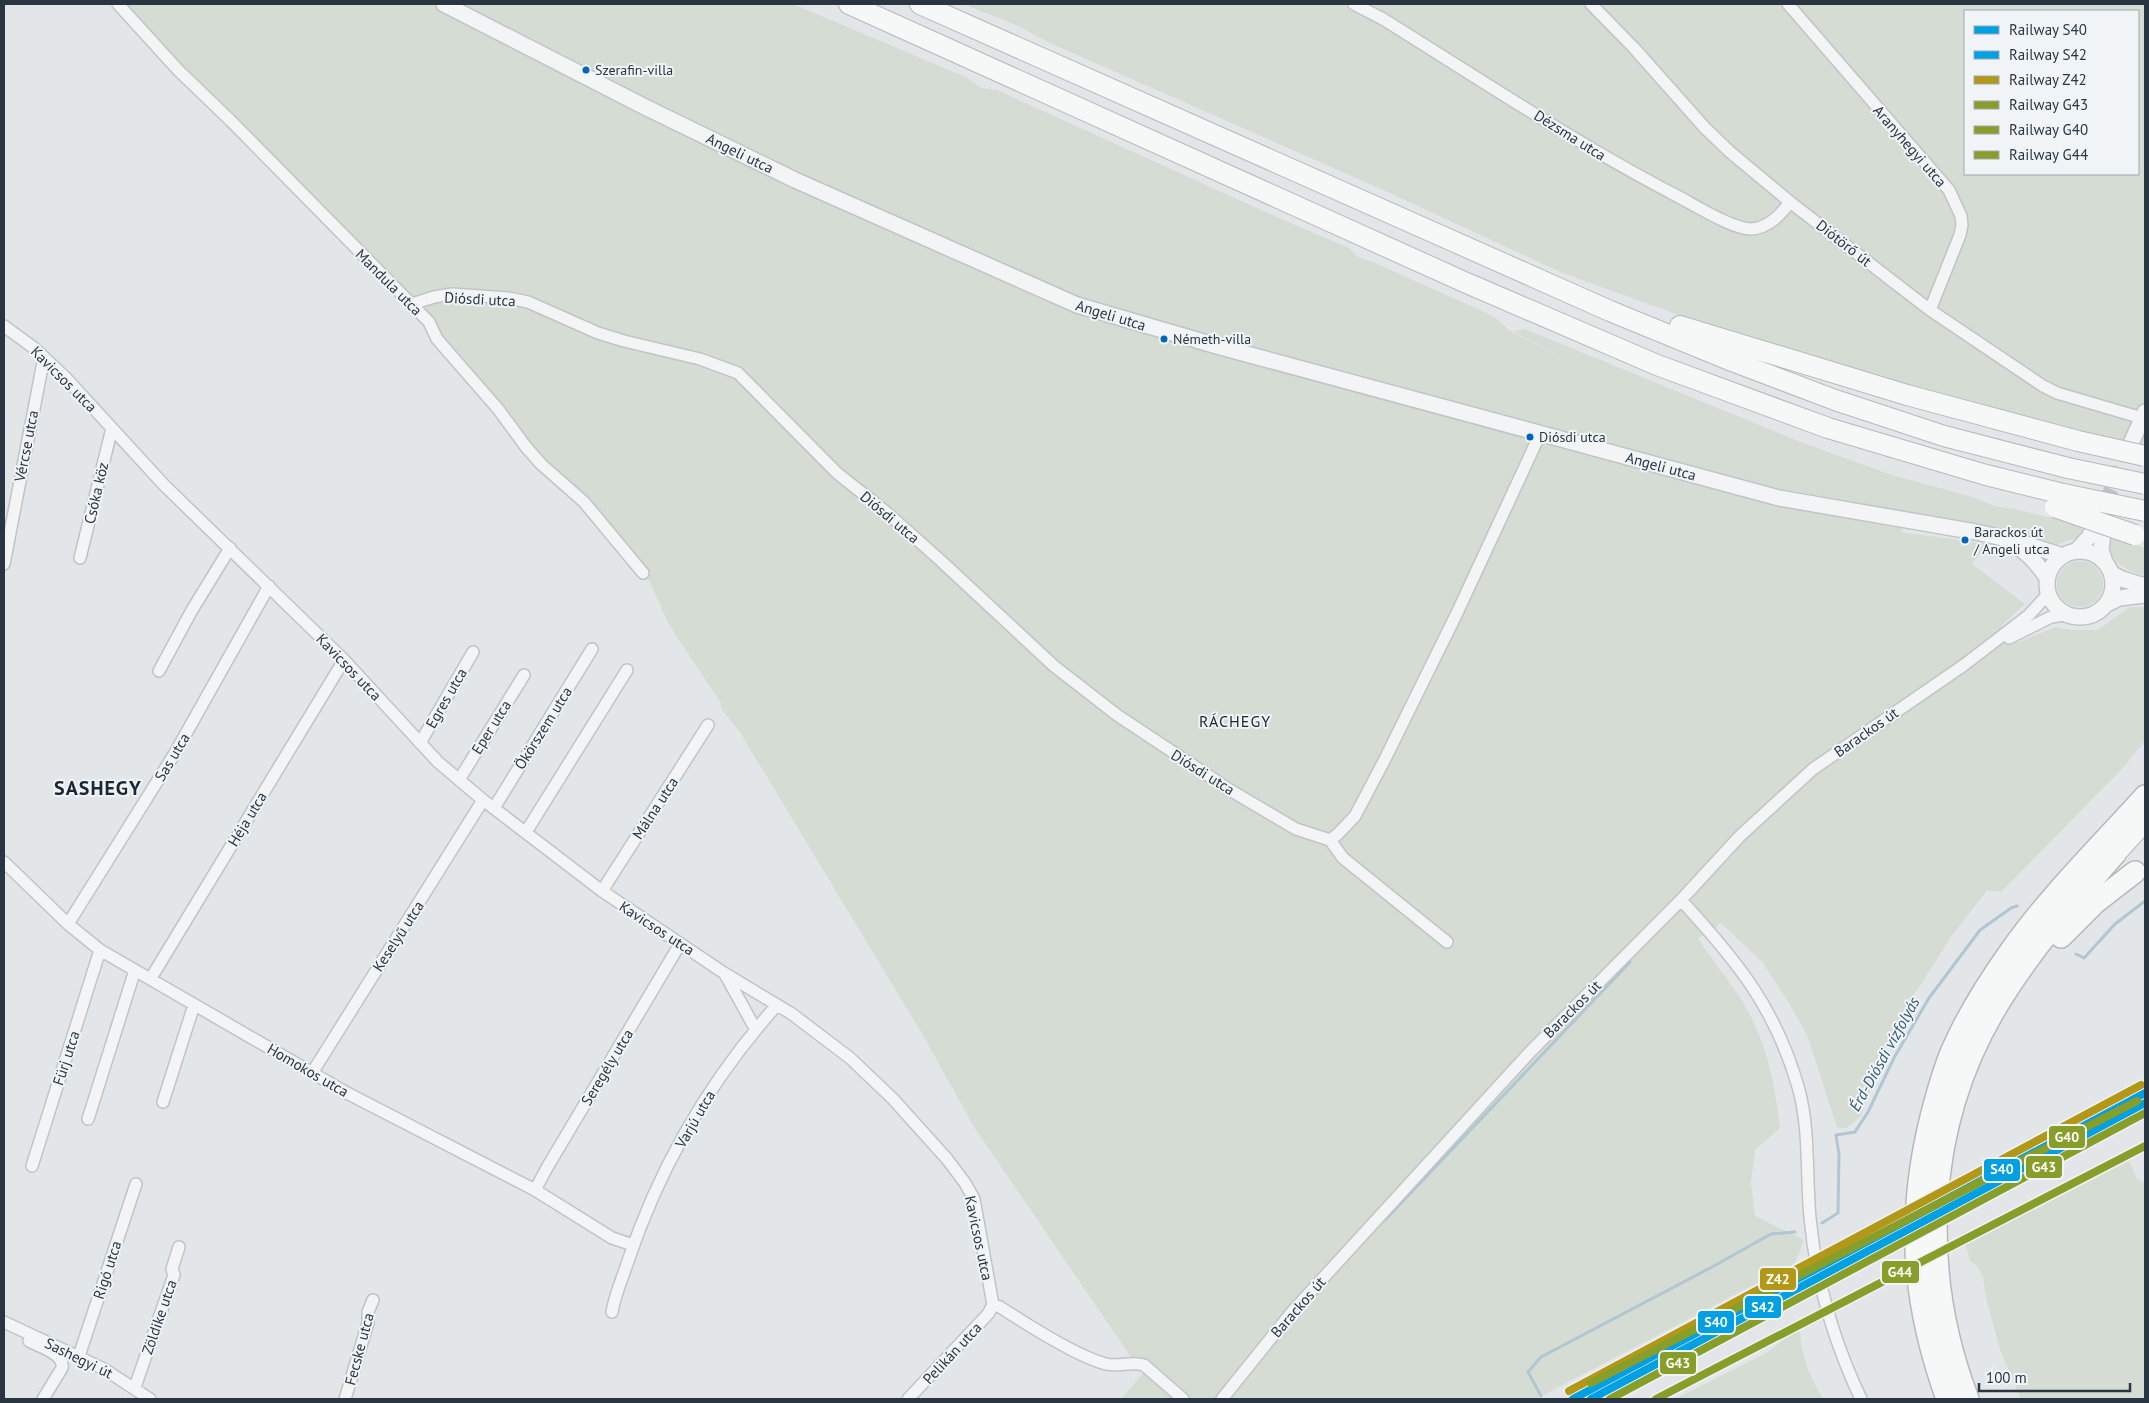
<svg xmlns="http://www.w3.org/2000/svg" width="2149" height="1403" viewBox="0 0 2149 1403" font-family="'PT Sans',sans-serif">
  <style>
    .green { fill: #d5dcd3; fill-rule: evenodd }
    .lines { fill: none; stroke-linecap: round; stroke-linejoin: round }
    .stream { stroke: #b1c6d3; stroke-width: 3 }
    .tertiary-tunnel { stroke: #bec3c7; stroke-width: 15; stroke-dasharray: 15 8; stroke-linecap: butt }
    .minor-casing { stroke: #c1c4c6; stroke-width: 14 }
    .tertiary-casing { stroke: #c1c4c6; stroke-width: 18 }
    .trunk-casing { stroke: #b5b9bd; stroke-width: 22 }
    .motorway-casing { stroke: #b5b9bd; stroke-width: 24 }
    .minor { stroke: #f2f4f5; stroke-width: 11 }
    .tertiary { stroke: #f2f4f5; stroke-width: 15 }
    .trunk { stroke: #f6f7f7; stroke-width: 20 }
    .motorway { stroke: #f6f7f7; stroke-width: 21 }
    .trunk-bridge-casing { stroke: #b5b9bd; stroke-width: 22; stroke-linecap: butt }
    .trunk-bridge { stroke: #f6f7f7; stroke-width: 20 }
    .rail-1-casing { stroke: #f1f4f7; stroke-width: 11 }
    .rail-2-casing { stroke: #f1f4f7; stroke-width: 11 }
    .rail-3-casing { stroke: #f1f4f7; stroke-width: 11 }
    .rail-4-casing { stroke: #f1f4f7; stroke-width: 11 }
    .rail-5-casing { stroke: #f1f4f7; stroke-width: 11 }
    .rail-6-casing { stroke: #f1f4f7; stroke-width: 11 }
    .rail-1 { stroke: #00a0e3; stroke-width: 8 }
    .rail-2 { stroke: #00a0e3; stroke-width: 8 }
    .rail-3 { stroke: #b39817; stroke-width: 8 }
    .rail-4 { stroke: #889e2a; stroke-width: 8 }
    .rail-5 { stroke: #889e2a; stroke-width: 8 }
    .rail-6 { stroke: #889e2a; stroke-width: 8 }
    .bus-dot { fill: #0065bd; stroke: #f1f4f7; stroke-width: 2 }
    .labels { text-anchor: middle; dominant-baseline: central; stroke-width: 4; stroke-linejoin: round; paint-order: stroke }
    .bus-label { font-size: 14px; fill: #293642; stroke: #f1f4f7; text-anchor: start }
    .street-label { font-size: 15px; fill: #293642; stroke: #f1f4f7 }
    .neighbourhood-label { font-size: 16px; letter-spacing: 1px; fill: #1b2732; stroke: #f1f4f7 }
    .water-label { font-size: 16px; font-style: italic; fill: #335b76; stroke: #f1f4f7 }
    .district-label { font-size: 20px; font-weight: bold; letter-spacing: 1px; fill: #1b2732; stroke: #f1f4f7 }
    .line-badge { stroke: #f1f4f7; stroke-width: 2 }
    .badge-label { font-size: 14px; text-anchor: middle; font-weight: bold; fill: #fff }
  </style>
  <rect width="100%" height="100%" fill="#e3e6e8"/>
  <path class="green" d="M118,4H793L968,78L981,88L997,90L1272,215L1349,248L1358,257L1373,262L1493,316L1509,330L1571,364L1513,331L1525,329L1803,443L1892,475L1976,498L1994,506L2014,509L2083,525L2081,536L2056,545L2027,537L1909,512L1901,532L1988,544L1972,564L2025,604L2001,626L2016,643L2055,627L2072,630H2098L2130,607H2145V741L2121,770L2001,892L1987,890L1951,937L1908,1004L1890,1036L1861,1116L1847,1128L1837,1127L1807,1035L1789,1003L1763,963L1720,922L1715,929L1698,938C1712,961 1730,981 1744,1004C1767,1042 1775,1085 1780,1128L1755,1150L1751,1182L1755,1216L1804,1240L1795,1263L1536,1399H1121L1146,1370L1133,1360L974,1127L924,1037L741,734L721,708V703L668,623L646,573L435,335Z
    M963,4H2145V451L2016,421L1720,330L1560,272L1390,193L1050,43L1016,25ZM1965,11H2138V174H1965Z
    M2111,533L2123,536L2145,549V576C2124,570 2104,560 2111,533Z
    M2057 584a23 23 0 1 1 46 0a23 23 0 1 1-46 0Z
    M2129,1160L2137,1179L2145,1183V1399H2021L2000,1350L1986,1298L1983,1277L1978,1267L1970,1261L1963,1233L2034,1209L2113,1167Z
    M1794,1331L1800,1332C1801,1357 1811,1378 1823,1399H1675L1768,1352Z"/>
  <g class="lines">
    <path class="stream" d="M2076,954L2084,958L2115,924L2145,901
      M1385,1220L1630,962
      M1822,1223L1838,1213L1839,1154L1836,1135L1855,1132L1868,1112L1894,1058L1929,998L1980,930L2011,908L2017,906
      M1541,1396L1528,1372L1541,1357L1712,1267L1771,1234L1795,1232"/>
    <path class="tertiary-tunnel" d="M2096,524L2132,443"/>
    <defs>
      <path id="minor" d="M118,4L178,70L231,121L429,322L437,339L498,409L526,447L541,464L584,502L643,573
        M1354,4L1383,19C1481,80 1577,144 1679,197C1696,206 1733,229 1751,229C1769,228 1781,214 1790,202
        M1591,4L1634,48L1705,128L1730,152L1790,202L1930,310L2043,386L2057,393L2142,418
        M1788,4L1949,190L1961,216L1962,225L1960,235L1930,310
        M412,304L434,297L452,294L508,298L528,302L598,333L624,341L700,359L738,373L837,473L886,512L940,560L1054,666L1117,715L1230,790L1296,829L1330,840L1343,858L1447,942
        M4,326L34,348L65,377L164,485L344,660L438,762L483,800L602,891L724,973L792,1014L850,1058L893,1099L947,1159L965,1183L974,1199L993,1305
        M80,558L112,428
        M4,564L44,357
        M2009,638L2051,617L2065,615
        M159,671L192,610L230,548
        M420,743L473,652
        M459,780L524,675
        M494,808L592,649
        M526,832L627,670
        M1330,840L1338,834L1355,816L1385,759L1457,613L1541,432
        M4,862L68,924L100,950L347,1093L535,1190L612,1238L633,1245
        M602,891L708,725
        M1681,900C1737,961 1776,1008 1799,1090C1810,1132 1806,1176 1810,1218C1816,1281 1834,1342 1861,1399
        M68,924L175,753L269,586
        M725,974L756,1030
        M151,978L344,660
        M312,1073L483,800
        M163,1102L194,1005
        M88,1119L135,970
        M32,1166L100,950
        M535,1190L548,1166L680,944
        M993,1305L1000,1307C1026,1324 1077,1357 1106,1364C1119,1367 1132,1361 1144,1365L1183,1399
        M612,1312C615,1294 623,1277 628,1261C660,1166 711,1079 777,1005
        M4,1322L104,1369L150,1399
        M29,1341C40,1347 65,1354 62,1368L43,1399
        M79,1356L136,1184
        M135,1387L174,1275L172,1269L179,1247
        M345,1399L368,1323V1312L373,1300
        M908,1399L988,1314L993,1305
        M1222,1399L1292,1312L1531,1051L1681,900L1740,836L1813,769L1964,665L2029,615L2048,594"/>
      <path id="tertiary" d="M444,4L645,107L795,180L1077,305L1217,346L1779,498L1976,532L2016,541L2063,556
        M2132,441L2145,412
        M2104,526L2101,550L2105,562
        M2015,545C2029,554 2038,564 2047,578
        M2047 584a33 33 0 1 1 66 0a33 33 0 1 1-66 0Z
        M2076,551L2089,537L2096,524
        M2111,573L2122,579L2145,586
        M2107,604L2119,598L2145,595"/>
      <path id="trunk" d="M849,4L1462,281L1657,365L1828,428L1986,475L2059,493
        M920,4L1610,311L1732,361L1835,400L1944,436L2068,468
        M1680,326L1907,395L2078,441
        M2115,854L2145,821"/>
      <path id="motorway" d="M2061,937L2095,903L2135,872
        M1947,1399C1912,1302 1906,1218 1931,1117C1937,1094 1943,1070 1953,1048C1968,1014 1989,981 2011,950C2050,895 2100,846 2145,796
        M1968,1399C1919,1271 1925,1125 1997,1006C2030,951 2073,902 2115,854"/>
    </defs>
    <use href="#minor" class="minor-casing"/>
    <use href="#tertiary" class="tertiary-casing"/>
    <use href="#trunk" class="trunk-casing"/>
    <use href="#motorway" class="motorway-casing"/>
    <use href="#minor" class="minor"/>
    <use href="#tertiary" class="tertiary"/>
    <use href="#trunk" class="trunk"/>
    <use href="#motorway" class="motorway"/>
    <defs>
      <path id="trunk-bridge" d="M2078,441L2145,456
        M2068,468L2145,484
        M2059,493L2145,511
        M2055,507L2135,535"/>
    </defs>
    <use href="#trunk-bridge" class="trunk-bridge-casing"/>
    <use href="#trunk-bridge" class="trunk-bridge"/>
    <defs>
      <path id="rail-1" d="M1573,1399L2145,1093"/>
      <path id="rail-2" d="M1591,1399L2145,1103"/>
      <path id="rail-3" d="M1569,1391L2141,1085"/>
      <path id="rail-4" d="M1610,1399L2145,1113"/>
      <path id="rail-5" d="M1591,1383L2137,1101"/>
      <path id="rail-6" d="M1656,1399L2145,1146"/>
    </defs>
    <use href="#rail-1" class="rail-1-casing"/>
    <use href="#rail-2" class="rail-2-casing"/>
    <use href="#rail-3" class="rail-3-casing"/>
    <use href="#rail-4" class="rail-4-casing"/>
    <use href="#rail-5" class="rail-5-casing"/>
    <use href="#rail-6" class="rail-6-casing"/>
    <use href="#rail-1" class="rail-1"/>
    <use href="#rail-2" class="rail-2"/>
    <use href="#rail-3" class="rail-3"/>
    <use href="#rail-4" class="rail-4"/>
    <use href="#rail-5" class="rail-5"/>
    <use href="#rail-6" class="rail-6"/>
  </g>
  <g class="bus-dot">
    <circle cx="586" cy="70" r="4.5"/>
    <circle cx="1164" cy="339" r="4.5"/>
    <circle cx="1530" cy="437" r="4.5"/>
    <circle cx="1965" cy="540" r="4.5"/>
  </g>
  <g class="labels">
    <g class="bus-label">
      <text x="595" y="70">Szerafin-villa</text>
      <text x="1173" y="339">Németh-villa</text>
      <text x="1539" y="437">Diósdi utca</text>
      <text x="1974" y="532">Barackos út<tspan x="1974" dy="17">/ Angeli utca</tspan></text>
    </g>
    <g class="street-label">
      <text transform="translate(1570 135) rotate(32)">Dézsma utca</text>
      <text transform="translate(1910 146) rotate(49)">Aranyhegyi utca</text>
      <text transform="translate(740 153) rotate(26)">Angeli utca</text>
      <text transform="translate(1844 243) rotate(38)">Diótörő út</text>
      <text transform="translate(389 282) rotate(45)">Mandula utca</text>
      <text transform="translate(480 299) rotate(3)">Diósdi utca</text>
      <text transform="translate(1111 315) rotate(17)">Angeli utca</text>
      <text transform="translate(64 379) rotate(45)">Kavicsos utca</text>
      <text transform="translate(26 446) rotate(-79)">Vércse utca</text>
      <text transform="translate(1661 466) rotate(15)">Angeli utca</text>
      <text transform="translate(96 493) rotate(-77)">Csóka köz</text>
      <text transform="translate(890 517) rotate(40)">Diósdi utca</text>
      <text transform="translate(349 667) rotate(46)">Kavicsos utca</text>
      <text transform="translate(446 698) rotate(-60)">Egres utca</text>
      <text transform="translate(491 727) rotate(-58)">Eper utca</text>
      <text transform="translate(543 728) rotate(-58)">Ökörszem utca</text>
      <text transform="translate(1866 732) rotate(-35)">Barackos út</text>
      <text transform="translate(172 757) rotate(-59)">Sas utca</text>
      <text transform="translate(1203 772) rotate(32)">Diósdi utca</text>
      <text transform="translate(655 808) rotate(-57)">Málna utca</text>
      <text transform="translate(247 819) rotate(-59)">Héja utca</text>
      <text transform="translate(657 928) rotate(33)">Kavicsos utca</text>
      <text transform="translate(398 936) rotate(-57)">Keselyű utca</text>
      <text transform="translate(1572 1009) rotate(-45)">Barackos út</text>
      <text transform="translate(66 1058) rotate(-72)">Fürj utca</text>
      <text transform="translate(607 1067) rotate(-59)">Seregély utca</text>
      <text transform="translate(308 1070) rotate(30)">Homokos utca</text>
      <text transform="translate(695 1119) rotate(-60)">Varjú utca</text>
      <text transform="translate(979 1238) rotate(78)">Kavicsos utca</text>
      <text transform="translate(107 1270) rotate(-72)">Rigó utca</text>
      <text transform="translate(1298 1307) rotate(-49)">Barackos út</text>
      <text transform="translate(159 1317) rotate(-71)">Zöldike utca</text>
      <text transform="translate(359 1349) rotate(-75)">Fecske utca</text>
      <text transform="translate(952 1353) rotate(-47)">Pelikán utca</text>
      <text transform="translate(79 1358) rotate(26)">Sashegyi út</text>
    </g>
    <g class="neighbourhood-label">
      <text x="1235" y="721">RÁCHEGY</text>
    </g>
    <g class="water-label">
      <text transform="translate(1884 1054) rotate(-61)">Érd-Diósdi vízfolyás</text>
    </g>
    <g class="district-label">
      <text x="98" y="788">SASHEGY</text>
    </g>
  </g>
  <g class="line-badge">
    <rect x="2048" y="1125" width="38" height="24" rx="5" fill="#889e2a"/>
    <rect x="2025" y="1155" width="38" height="24" rx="5" fill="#889e2a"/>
    <rect x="1983" y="1158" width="38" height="24" rx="5" fill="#00a0e3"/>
    <rect x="1881" y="1260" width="39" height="24" rx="5" fill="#889e2a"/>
    <rect x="1759" y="1267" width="38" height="24" rx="5" fill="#b39817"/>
    <rect x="1744" y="1295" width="38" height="24" rx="5" fill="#00a0e3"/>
    <rect x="1697" y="1310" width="38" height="24" rx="5" fill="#00a0e3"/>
    <rect x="1659" y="1351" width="38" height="24" rx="5" fill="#889e2a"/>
  </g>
  <g class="badge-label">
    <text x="2067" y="1142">G40</text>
    <text x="2044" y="1172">G43</text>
    <text x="2002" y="1174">S40</text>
    <text x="1900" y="1277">G44</text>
    <text x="1778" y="1284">Z42</text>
    <text x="1763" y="1312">S42</text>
    <text x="1716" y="1327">S40</text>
    <text x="1678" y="1368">G43</text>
  </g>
  <rect width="2149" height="1403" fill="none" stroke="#293642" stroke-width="10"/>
  <rect x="1964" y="10" width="175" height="165" fill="#f1f4f7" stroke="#a1a8af"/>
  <rect x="1974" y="26" width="25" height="8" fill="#00a0e3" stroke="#a1a8af"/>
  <text x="2009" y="35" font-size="15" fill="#293642">Railway S40</text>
  <rect x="1974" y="51" width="25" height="8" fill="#00a0e3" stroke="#a1a8af"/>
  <text x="2009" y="60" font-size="15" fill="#293642">Railway S42</text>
  <rect x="1974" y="76" width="25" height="8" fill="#b39817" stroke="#a1a8af"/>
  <text x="2009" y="85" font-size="15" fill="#293642">Railway Z42</text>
  <rect x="1974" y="101" width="25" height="8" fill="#889e2a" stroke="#a1a8af"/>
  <text x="2009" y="110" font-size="15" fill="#293642">Railway G43</text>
  <rect x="1974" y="126" width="25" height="8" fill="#889e2a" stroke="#a1a8af"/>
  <text x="2009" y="135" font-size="15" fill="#293642">Railway G40</text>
  <rect x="1974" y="151" width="25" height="8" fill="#889e2a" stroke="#a1a8af"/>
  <text x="2009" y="160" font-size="15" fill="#293642">Railway G44</text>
  <path d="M1979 1383v8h151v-8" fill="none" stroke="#293642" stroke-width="2.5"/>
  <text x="1986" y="1383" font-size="15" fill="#293642" stroke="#f1f4f7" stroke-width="4" paint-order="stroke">100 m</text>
</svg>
